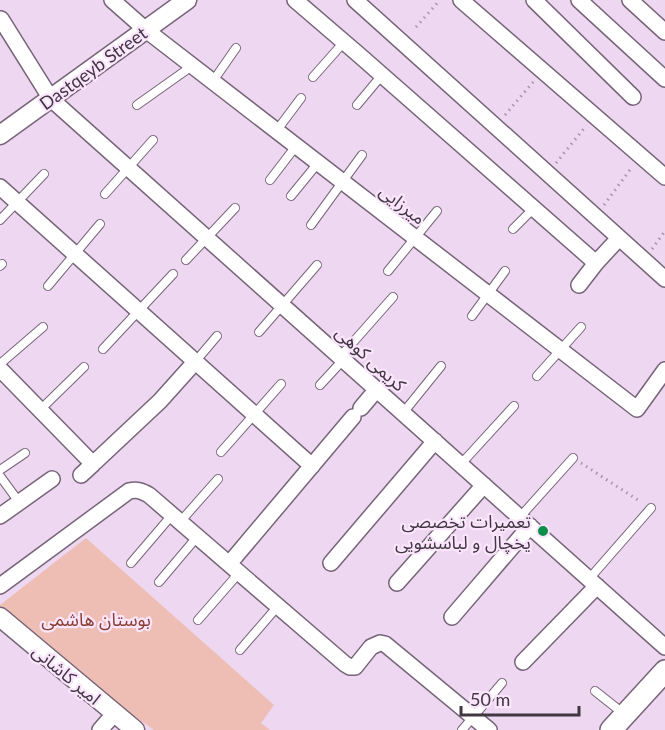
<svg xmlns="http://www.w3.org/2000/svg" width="665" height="730" viewBox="0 0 665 730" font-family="Lato,'Noto Sans Arabic',sans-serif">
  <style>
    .green { fill: #eebeb5 }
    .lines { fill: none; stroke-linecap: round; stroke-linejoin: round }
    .service-casing { stroke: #776479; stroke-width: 10 }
    .minor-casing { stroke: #776479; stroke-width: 18 }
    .tertiary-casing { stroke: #776479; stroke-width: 21 }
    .secondary-casing { stroke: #776479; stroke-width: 24 }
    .path { stroke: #a796a9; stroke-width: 3; stroke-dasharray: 1.5 4.5; stroke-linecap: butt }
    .service { stroke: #fff; stroke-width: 8 }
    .minor { stroke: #fff; stroke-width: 15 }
    .tertiary { stroke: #fff; stroke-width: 18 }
    .secondary { stroke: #fff; stroke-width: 21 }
    .poi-dot { fill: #0d8e4b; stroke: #fbe5fd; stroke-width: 2 }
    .labels { text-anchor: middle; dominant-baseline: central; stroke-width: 4.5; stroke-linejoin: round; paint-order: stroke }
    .street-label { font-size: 18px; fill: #403741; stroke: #fbe5fd }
    .poi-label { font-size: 18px; fill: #403741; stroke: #fbe5fd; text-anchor: end }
    .park-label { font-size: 18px; fill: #893d30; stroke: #fbe5fd }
  </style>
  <rect width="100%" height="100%" fill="#eed7f0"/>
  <path class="green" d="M86,538L274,705L261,723L270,730H154L96,688L0,607V605Z"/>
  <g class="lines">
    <defs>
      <path id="service" d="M313,77L344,42
        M213,81L236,48
        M137,105L192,66
        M357,105L382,75
        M277,130L301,98
        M270,180L296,146
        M105,194L153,140
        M291,196L318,163
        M0,220L44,174
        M311,225L362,155
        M513,229L534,208
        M186,260L235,208
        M0,266L2,264
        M388,271L437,211
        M48,286L100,224
        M472,316L505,271
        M259,332L317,265
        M103,349L173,274
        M340,357L393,297
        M195,362L217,336
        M0,364L43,327
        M537,376L581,327
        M320,385L343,360
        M40,410L84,367
        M403,413L441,366
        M221,452L281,384
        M461,464L514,406
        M0,470L25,453
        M0,476L19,502
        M520,517L573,458
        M180,522L218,479
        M131,563L172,515
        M589,579L651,508
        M159,582L197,537
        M198,620L239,573
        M240,650L278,606
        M595,691L624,714
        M462,730L502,683"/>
      <path id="minor" d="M112,0L146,30L637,409L665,370
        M295,0L358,54L596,263
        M355,0L665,279
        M461,0L665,177
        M534,0L633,97
        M579,0L665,79
        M630,0L665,32
        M1,19L51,99L665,647
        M0,187L312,466
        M579,285L596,263L619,238
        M0,369L93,464L81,475
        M361,408L377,389
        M95,462L160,401L195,362
        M0,516L52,479
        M331,563L435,441
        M229,564L353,417
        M397,583L484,485
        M0,586L129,491C137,489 142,491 149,495L345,664L350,667H355L371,647L380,643L385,644L489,730
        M452,617L530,526
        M523,662L597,586
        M100,730L114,714"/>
      <path id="tertiary" d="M0,135L187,0
        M0,617L135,730"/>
      <path id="secondary" d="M611,730L665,671"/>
    </defs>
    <use href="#service" class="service-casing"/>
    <use href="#minor" class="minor-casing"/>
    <use href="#tertiary" class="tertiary-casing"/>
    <use href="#secondary" class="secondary-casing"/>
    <path class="path" d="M416,27L440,0
      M505,115L534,81
      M556,163L586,126
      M604,205L632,167
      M652,249L665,231
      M581,463L641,502"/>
    <use href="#service" class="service"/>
    <use href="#minor" class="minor"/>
    <use href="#tertiary" class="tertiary"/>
    <use href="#secondary" class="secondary"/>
  </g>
  <circle class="poi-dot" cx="543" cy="531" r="6"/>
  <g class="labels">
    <g class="street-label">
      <text transform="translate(93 68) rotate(-36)">Dastqeyb Street</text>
      <text transform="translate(403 204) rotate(38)">میرزایی</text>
      <text transform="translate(371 358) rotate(42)">کریمی کوهی</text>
      <text transform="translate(67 674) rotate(40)">امیر کاشانی</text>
    </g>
    <g class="poi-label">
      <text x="531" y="521">تعمیرات تخصصی<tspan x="531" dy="21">یخچال و لباسشویی</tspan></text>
    </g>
    <g class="park-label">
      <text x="96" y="619">بوستان هاشمی</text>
    </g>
  </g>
  <path d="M461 706v9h118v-9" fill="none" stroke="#403741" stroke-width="3"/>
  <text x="470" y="706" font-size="18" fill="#403741" stroke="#fbe5fd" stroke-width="4.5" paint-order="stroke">50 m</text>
</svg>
